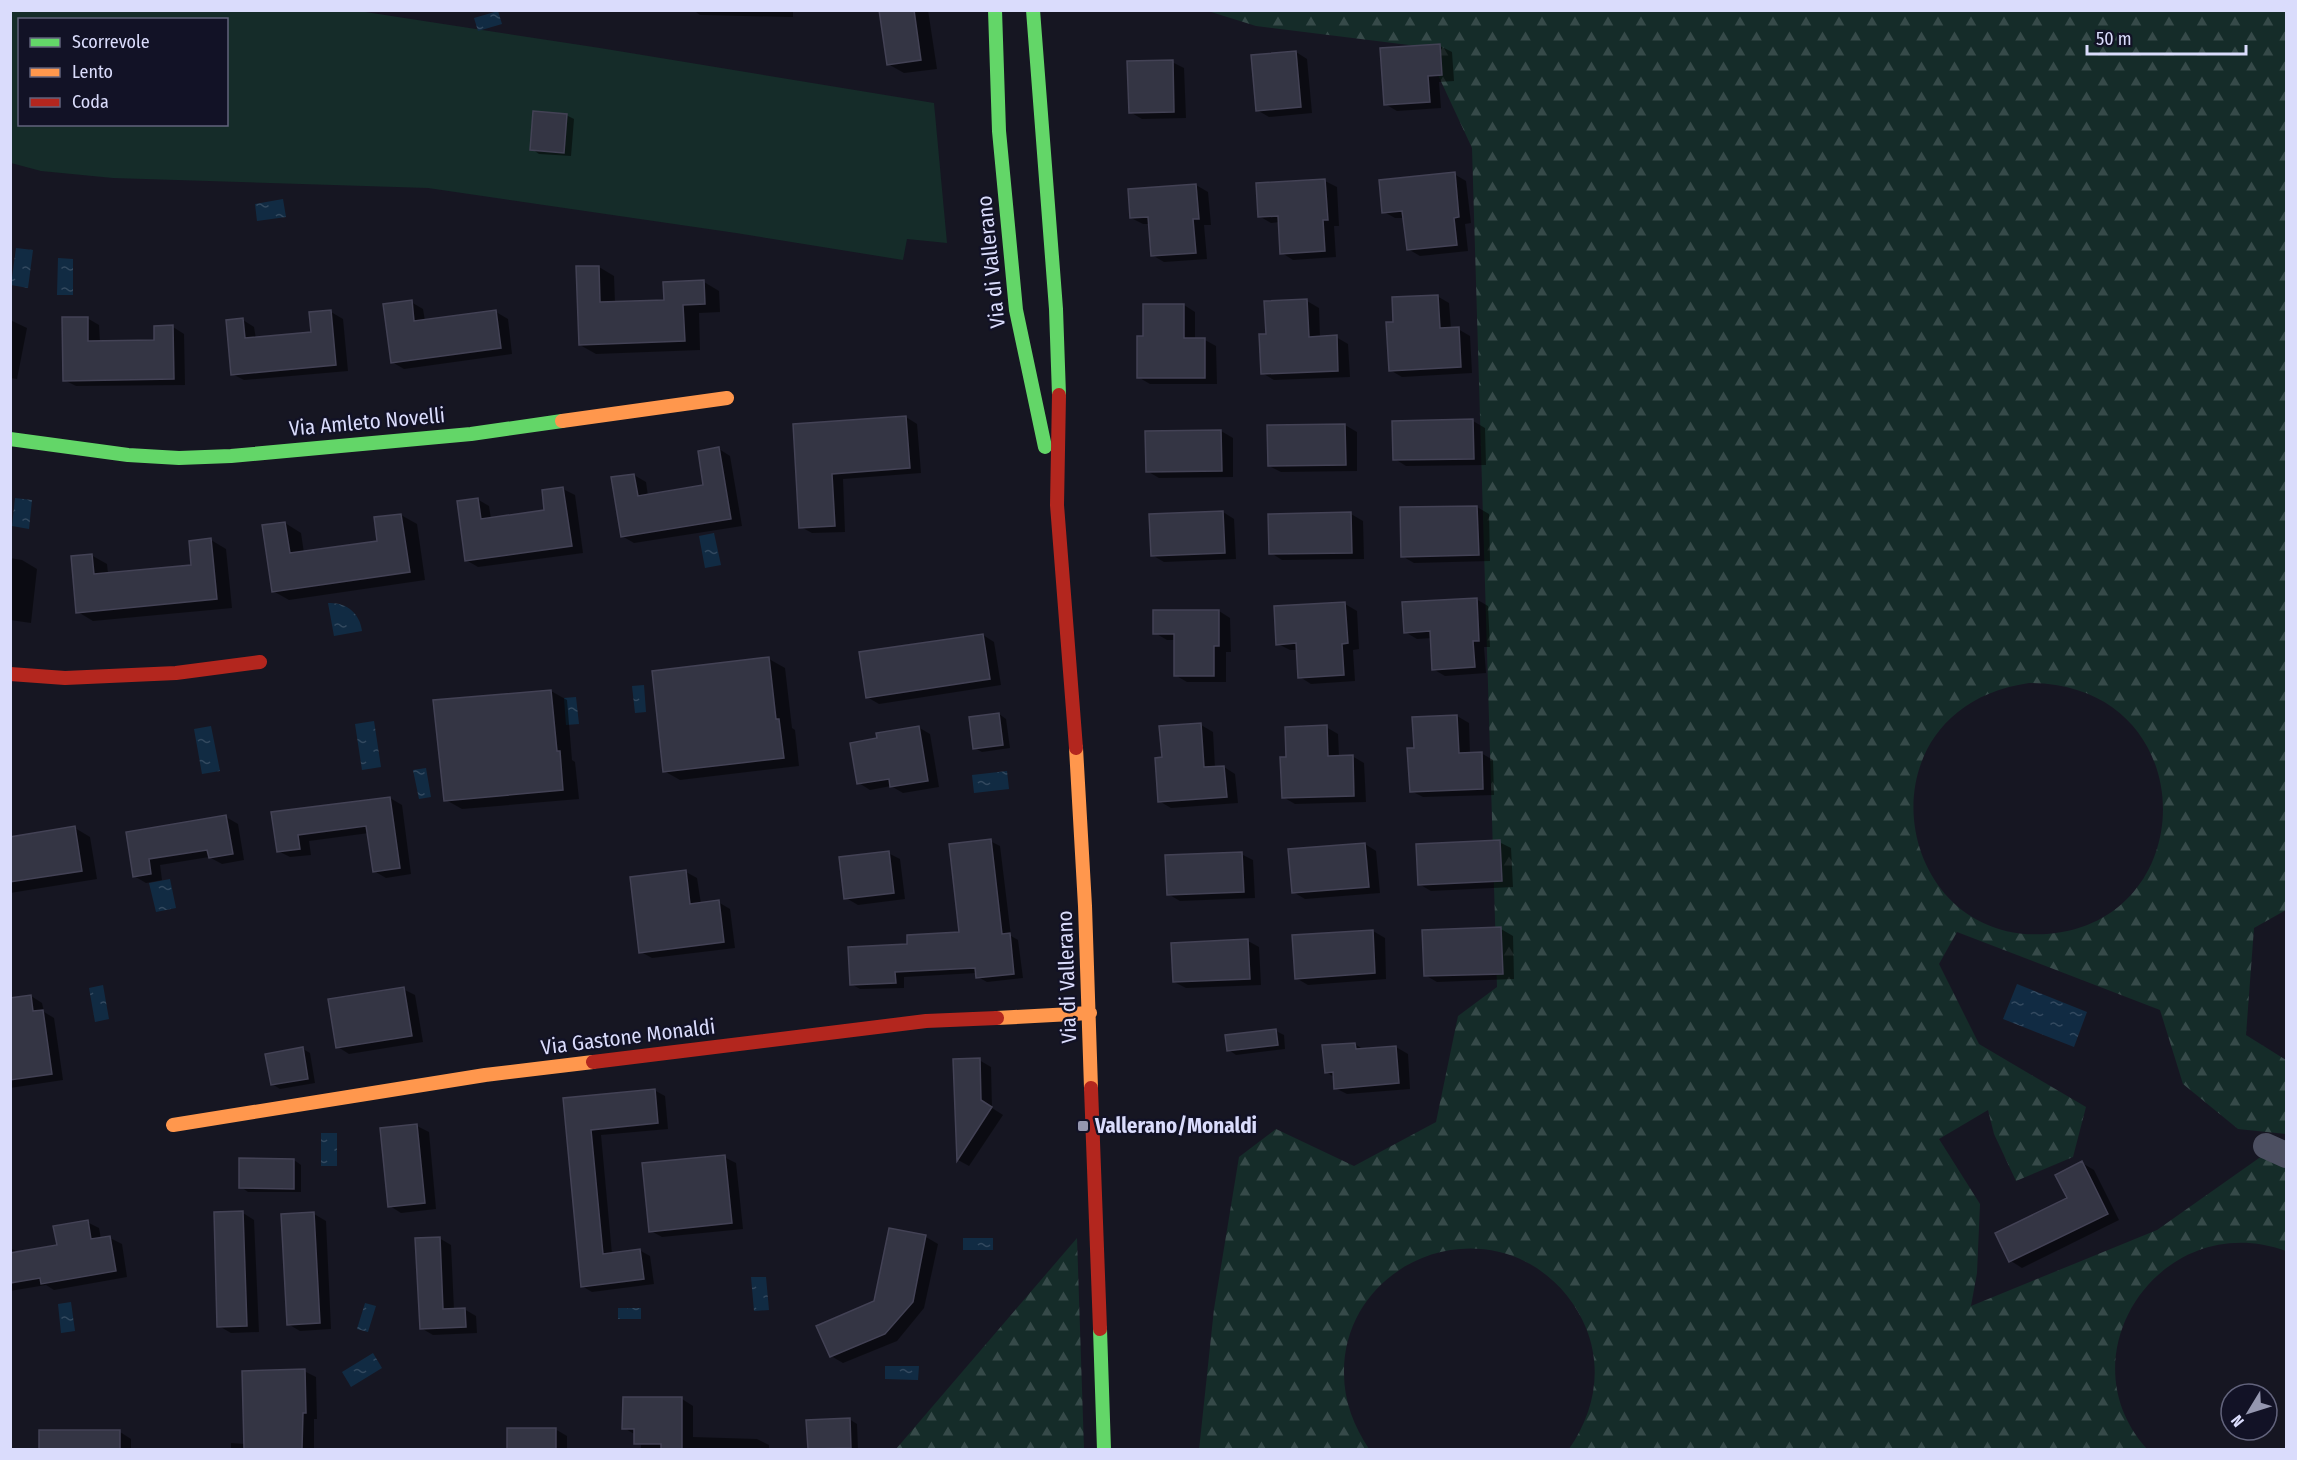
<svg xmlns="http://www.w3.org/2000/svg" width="2297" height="1460" viewBox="0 0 2297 1460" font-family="'Fira Sans Condensed',sans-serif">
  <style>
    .forest { fill: url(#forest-firs); fill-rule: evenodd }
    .park { fill: #152c29; fill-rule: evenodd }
    .water { fill: url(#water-ripples) }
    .shadow { fill: #0007 }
    .building { fill: #343544; stroke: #434255; stroke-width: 1.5 }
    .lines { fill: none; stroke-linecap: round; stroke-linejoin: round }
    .street { stroke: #4c4f61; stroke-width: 26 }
    .fast { stroke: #63d668; stroke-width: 14 }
    .slow { stroke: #ff974d; stroke-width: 14 }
    .jam { stroke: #b3261e; stroke-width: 14 }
    .poi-dot { fill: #9597b0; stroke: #121226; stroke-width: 2 }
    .labels { text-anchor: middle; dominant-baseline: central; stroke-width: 4.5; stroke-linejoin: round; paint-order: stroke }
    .street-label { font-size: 21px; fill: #dadcfc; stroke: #121226 }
    .poi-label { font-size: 21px; font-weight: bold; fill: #dadcfc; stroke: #121226; text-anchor: start }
  </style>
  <defs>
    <pattern id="forest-firs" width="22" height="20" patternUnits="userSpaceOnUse" patternTransform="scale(1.5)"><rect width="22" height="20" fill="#152c29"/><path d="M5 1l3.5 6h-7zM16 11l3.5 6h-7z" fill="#364a49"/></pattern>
    <pattern id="water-ripples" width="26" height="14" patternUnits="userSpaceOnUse" patternTransform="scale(1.5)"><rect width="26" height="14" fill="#112b43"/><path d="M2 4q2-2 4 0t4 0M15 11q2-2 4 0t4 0" fill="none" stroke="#33495f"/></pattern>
  </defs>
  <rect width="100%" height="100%" fill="#161622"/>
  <path class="forest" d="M1208,11H2286V910L2254,928L2246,1035L2286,1060V1134L2238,1129L2183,1084L2160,1010L1957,932L1939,964L1979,1044L2086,1107L2073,1157L2016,1181L1994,1134L1988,1110L1939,1139L1980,1204L1977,1273L1971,1306L2157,1230L2286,1139V1251C2163,1206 2061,1354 2147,1449H1569C1594,1413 1603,1370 1586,1328C1575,1301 1556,1279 1530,1264C1448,1219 1343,1278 1344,1373C1344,1402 1354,1426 1369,1449L1199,1450L1214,1309L1239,1157L1276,1129L1354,1166L1436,1122L1458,1016L1497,987L1472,148L1425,47L1256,26ZM2029,683C2204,683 2205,922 2047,934C1891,945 1855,708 2029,683Z
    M1077,1238L1084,1449H896Z"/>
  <path class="park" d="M10,11H359L600,48L934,103L947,243L907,239L903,260L736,233L428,188L113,178L41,171L11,163ZM20,20H226V124H20Z"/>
  <path class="water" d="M498,11L502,24L478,31L474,18Z
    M283,199L286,217L257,221L255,204Z
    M16,248L33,250L28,288L11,285Z
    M58,258L73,259V295H57Z
    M15,498L32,500L29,529L12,526Z
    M714,533L721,565L705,568L699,536Z
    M328,603C346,602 360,613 362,631L334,636Z
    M644,685L646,712L635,713L632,686Z
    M576,697L579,724L566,725L564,698Z
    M374,721L381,767L362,770L355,724Z
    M211,726L220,771L202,774L194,729Z
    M426,768L431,797L419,799L413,770Z
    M1007,771L1009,789L974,793L972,775Z
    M170,879L176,908L156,912L149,883Z
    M2017,984L2087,1012L2074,1047L2003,1019Z
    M103,985L109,1019L95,1022L89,988Z
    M321,1133H337V1166H321Z
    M963,1238H993V1250H963Z
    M751,1277H766L769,1310L754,1311Z
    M71,1302L75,1331L61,1333L58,1304Z
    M365,1303L376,1306L368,1332L357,1329Z
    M618,1308H641V1319H618Z
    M373,1353L382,1368L351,1387L342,1372Z
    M885,1366H919L918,1380L885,1379Z"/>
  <path class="shadow" d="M693,10H793V17L700,15Z
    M881,10H928L937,69L904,73L888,64Z
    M1440,46L1452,52L1454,81L1439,82L1441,108L1397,111L1385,104Z
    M1296,52L1307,59L1312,113L1269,117L1257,110Z
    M1172,62L1184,68L1186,118L1142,119L1130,112Z
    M566,115L574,119L571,156L539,154L532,149Z
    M1454,174L1466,181L1471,223L1465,224L1468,251L1420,256L1408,249L1404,218H1395L1384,212Z
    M1325,181L1337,187L1339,226H1334L1336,257L1293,260L1282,253L1280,222L1271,223L1259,216L1258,184Z
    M1196,185L1208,192L1211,225H1204L1207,259L1164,262L1152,255L1150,224H1143L1131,218Z
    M599,267L614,276L615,303L665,301L704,282L719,291L720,312L699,313L700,350L596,354L580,345Z
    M1437,296L1449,303L1451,329H1458L1470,336L1472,373L1402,377L1390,370L1395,323Z
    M1307,301L1319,308L1320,338L1336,337L1348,344L1350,377L1274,380L1262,373L1267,336Z
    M411,302L423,309L425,321L496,312L508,319L512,354L404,369L392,362Z
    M1184,305L1195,312V340H1205L1216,346L1217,384H1150L1138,377L1145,337Z
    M331,312L343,319L348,371L244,380L232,374L243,320L254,327L256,339L312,334Z
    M87,318L99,325L100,343L156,342L173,327L184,334L185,385L76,386L64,380Z
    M10,320L27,328L17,379L10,378Z
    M906,417L917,424L921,473L843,479L845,532L812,533L801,527L795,426Z
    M1473,421L1485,428L1486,465L1406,466L1395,459L1394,422Z
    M1345,425L1357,432V471L1281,472L1269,466Z
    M1221,431L1233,438V477L1159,478L1147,471Z
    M719,449L730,456L742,526L634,543L622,536L634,475L646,482L648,496L705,487Z
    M563,489L575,495L583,553L478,567L466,560L477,499L489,506L491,519L546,511Z
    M1477,507L1489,514L1490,561L1414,563L1402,556Z
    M1223,512L1234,519L1236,559L1164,562L1152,555Z
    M1351,514L1363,521L1364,559L1282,560L1271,553L1270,516Z
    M401,515L417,524L425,580L289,600L273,591L285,523L301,533L304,553L379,542Z
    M211,540L226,549L232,608L93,621L78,612L91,555L107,564L108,574L193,566Z
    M10,558L22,560L37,569L31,623L10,620Z
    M1476,599L1488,606L1490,647H1484L1486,673L1445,676L1433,669L1432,638L1417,639L1405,632Z
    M1345,604L1357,611L1359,649L1353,650L1355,681L1311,684L1300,677L1298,650H1290L1278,644Z
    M1219,611L1230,618L1231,652H1226V682H1187L1175,675V640H1167L1155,633Z
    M983,635L994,642L1001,685L879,704L867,697Z
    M769,659L785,668L792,728L795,730L799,766L680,780L664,771Z
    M551,691L567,700L572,760L575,762L579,799L462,809L446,800Z
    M999,714L1006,719L1010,748L982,752L975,748Z
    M1457,716L1469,723L1470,754L1481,753L1493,760L1494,795L1423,797L1411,791L1415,749Z
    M1201,725L1213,732L1215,768L1224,767L1235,774L1238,803L1171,808L1159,801L1163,759Z
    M918,727L930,734L939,787L903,793L891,786L870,790L859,783L878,740Z
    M1326,727L1338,734L1339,757L1352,756L1364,763L1366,802L1295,804L1283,797L1288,758Z
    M390,798L402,805L411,874L386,878L374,871L369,833L309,841L311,855L290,857L278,851L273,814Z
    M226,817L238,824L244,860L222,864L209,857L160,865L162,880L146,883L134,876L127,833Z
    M75,828L90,837L97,879L10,893V838Z
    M990,841L1000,846L1011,936L1018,940L1023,978L987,982L978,977L977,973L904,977V988L860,989L851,984L909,945L960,934Z
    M1499,842L1511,848L1513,887L1431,891L1419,884Z
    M1365,844L1376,851L1380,893L1305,899L1293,892Z
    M888,853L900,859L905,899L858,905L846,898Z
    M1241,854L1253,860L1255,898L1180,901L1168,894Z
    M686,872L697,878L701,904L718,902L730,909L735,948L652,958L641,952Z
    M1501,929L1513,936L1514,979L1437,982L1425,975Z
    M1373,931L1385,938L1386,979L1308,985L1296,978Z
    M1248,941L1259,947L1261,985L1186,988L1174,982Z
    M403,989L415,995L423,1042L349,1054L338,1047Z
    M31,996L42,1003L44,1012L54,1018L63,1080L10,1088V999Z
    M1276,1031L1284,1035L1285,1049L1236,1055L1229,1050Z
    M1355,1044L1364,1050L1396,1047L1408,1054L1410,1089L1347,1094L1335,1088L1334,1077L1326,1072Z
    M303,1049L310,1053L315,1083L280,1089L272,1084Z
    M955,1060H979L991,1067L992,1108L1003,1115L969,1166L958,1160Z
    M654,1090L665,1096L668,1129L601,1135L612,1254L639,1250L650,1256L654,1284L592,1292L582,1286L565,1099Z
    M417,1126L429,1132L436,1209L401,1213L390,1206Z
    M724,1157L736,1163L743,1229L662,1237L651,1231Z
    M294,1160L301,1165V1192H248L241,1187Z
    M2082,1163L2094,1170L2119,1220L2022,1268L2011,1261L2069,1199Z
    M243,1213L254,1220L259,1332L231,1333L219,1326Z
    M314,1214L326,1221L331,1329L300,1331L288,1324Z
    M87,1222L99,1228L101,1239L110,1238L122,1244L127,1277L54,1290L46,1285L10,1291V1248L20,1253L58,1246Z
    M890,1229L926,1237L938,1244L924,1308L897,1341L843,1363L831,1356L875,1303Z
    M439,1238L451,1245L454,1310L464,1309L476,1316L477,1333L433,1335L421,1328Z
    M304,1371L316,1377L317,1419H314V1450H231V1443L245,1444Z
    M682,1399L693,1406V1437L757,1439L769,1445V1450H641V1445L636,1443V1435L624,1428Z
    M849,1419L857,1424L858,1450H809L808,1422Z
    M509,1429H555L567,1436V1450H509Z
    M41,1431L120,1432L131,1439V1450H41Z"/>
  <path class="building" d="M879,10H914L921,60L887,65Z
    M1440,44L1442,75L1428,76L1430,102L1384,105L1380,48Z
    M1296,51L1301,107L1256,111L1251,55Z
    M1173,60L1174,112L1129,113L1127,61Z
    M533,111L567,114L564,153L530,150Z
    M1455,172L1459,217L1454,218L1457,245L1407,250L1402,211L1382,213L1379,180Z
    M1325,179L1328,220H1323L1325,251L1280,254L1278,216L1258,217L1256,183Z
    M1196,184L1199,219H1193L1196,253L1151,256L1148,217L1130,218L1128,189Z
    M576,266H599L600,302L664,300L663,282L704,280L705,304L683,305L685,341L579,345Z
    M1438,295L1440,328L1459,327L1461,367L1389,371L1386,322H1393L1392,297Z
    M1307,299L1309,337L1337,335L1338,371L1261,374L1259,334H1266L1264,301Z
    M412,300L414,321L496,310L501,348L391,363L383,304Z
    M1143,304H1184V338H1205V378H1137V336H1143Z
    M331,310L336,365L231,375L226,320L243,318L245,338L311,332L309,312Z
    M62,317H88V341L154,340V326L173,325L174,379L63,381Z
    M906,416L910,468L832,474L835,526L799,528L793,424Z
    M1473,419L1474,459L1393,460L1392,421Z
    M1345,424L1346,465L1268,466L1267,425Z
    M1221,430L1222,471L1146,472L1145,431Z
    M719,447L731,519L621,537L611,477L634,474L638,496L703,485L698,451Z
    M563,487L572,546L465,561L457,501L478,498L481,519L544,510L542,490Z
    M1477,506L1479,555L1401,557L1400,507Z
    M1223,511L1225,553L1151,556L1149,514Z
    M1351,512L1352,553L1269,554L1268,514Z
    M401,514L410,572L272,592L262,525L285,522L290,553L377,541L374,517Z
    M211,538L217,599L76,613L71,556L92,554L94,574L191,565L189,541Z
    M1477,598L1479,641H1473L1475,667L1432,670L1430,631L1404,633L1402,602Z
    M1345,602L1348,643L1342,644L1344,675L1298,678L1296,643L1276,645L1274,606Z
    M1153,610H1219V646H1214V676H1174V634H1153Z
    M983,634L990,679L866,698L859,652Z
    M769,657L776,719H779L784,758L663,772L652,671Z
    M551,690L557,751H560L563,790L444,801L433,700Z
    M999,713L1003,745L973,749L969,717Z
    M1457,715L1459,753L1482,752L1483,789L1410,792L1407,748H1414L1412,717Z
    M1201,723L1204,767L1224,766L1227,797L1158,802L1155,758L1162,757L1159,726Z
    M1327,725L1328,756L1353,755L1354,796L1282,798L1280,757H1286L1285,727Z
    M919,726L928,781L890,787L889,779L857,784L850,743L877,738L876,733Z
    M390,797L400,868L373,872L366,826L298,835L300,849L277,852L271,812Z
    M226,815L233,854L209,858L207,850L149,859L151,874L133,877L126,832Z
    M75,826L82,871L10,882V837Z
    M991,839L1002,934L1010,933L1014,974L976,978L975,968L895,972L896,983L850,985L848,947L907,944V935L959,932L949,844Z
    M1500,840L1502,881L1418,885L1416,844Z
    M1365,843L1369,887L1292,893L1288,849Z
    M889,851L894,893L844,899L839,857Z
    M1242,852L1244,892L1167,895L1165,855Z
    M686,870L690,904L719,900L724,942L639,953L630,877Z
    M1501,927L1503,974L1424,976L1422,930Z
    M1373,930L1375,973L1295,979L1292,935Z
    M1248,939L1250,979L1173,982L1171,943Z
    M404,987L412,1036L336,1048L328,999Z
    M31,995L33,1011L43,1010L52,1074L10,1080V998Z
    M1276,1029L1278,1045L1227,1051L1225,1035Z
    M1355,1043L1356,1049L1396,1046L1399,1083L1334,1089L1333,1072L1325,1073L1322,1045Z
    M303,1047L308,1079L271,1085L265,1054Z
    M980,1058L981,1100L992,1107L957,1161L953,1059Z
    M655,1089L658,1123L591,1130L603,1254L640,1249L644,1279L581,1287L563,1098Z
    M417,1124L425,1203L388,1207L380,1128Z
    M725,1155L732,1223L649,1232L642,1163Z
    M239,1158L294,1159V1189L239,1188Z
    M2082,1161L2108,1214L2009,1262L1995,1233L2067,1198L2055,1175Z
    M243,1211L247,1326L217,1327L214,1212Z
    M314,1212L320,1323L287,1325L281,1214Z
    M88,1220L91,1239L110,1236L116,1271L41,1284L40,1278L10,1283V1253L57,1245L53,1226Z
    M889,1228L926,1235L913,1302L885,1334L830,1357L816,1326L874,1301Z
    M440,1237L443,1309L465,1308L466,1327L420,1329L415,1238Z
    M305,1369L306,1413H303L302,1449H244L242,1371Z
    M623,1397H682V1449H661V1444H634V1429H622Z
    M850,1418L851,1448L808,1449L806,1420Z
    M507,1428H556V1449H507Z
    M39,1430H120V1449H39Z"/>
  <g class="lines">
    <path class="street" d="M2266,1146L2286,1155"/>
    <path class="fast" d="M995,10L999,131L1016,310L1045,447
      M1033,10L1056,309L1059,395
      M10,439L128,455L179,458L231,456L471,434L562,421
      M1100,1329L1104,1450"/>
    <path class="slow" d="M562,421L727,398
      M1076,748L1085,906L1091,1088
      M997,1018L1090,1013
      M173,1125L485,1075L593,1062"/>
    <path class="jam" d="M1059,395L1057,505L1076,748
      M10,674L65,678L176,673L260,662
      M593,1062L926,1021L997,1018
      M1091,1088L1100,1329"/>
  </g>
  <rect class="poi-dot" x="1077" y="1120" width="12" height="12" rx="3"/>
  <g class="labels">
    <g class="street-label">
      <text transform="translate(991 262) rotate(-96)">Via di Vallerano</text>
      <text transform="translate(367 422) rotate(-5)">Via Amleto Novelli</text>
      <text transform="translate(1067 977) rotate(-92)">Via di Vallerano</text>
      <text transform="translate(628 1037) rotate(-7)">Via Gastone Monaldi</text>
    </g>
    <g class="poi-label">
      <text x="1095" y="1126">Vallerano/Monaldi</text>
    </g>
  </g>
  <rect width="2297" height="1460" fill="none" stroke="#dadcfc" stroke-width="24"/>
  <rect x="18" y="18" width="210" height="108" fill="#121226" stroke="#62637c" stroke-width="1.5"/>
  <rect x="30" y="38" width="30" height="9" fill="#63d668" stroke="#62637c" stroke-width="1.5"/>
  <text x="72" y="48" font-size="18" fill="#dadcfc">Scorrevole</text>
  <rect x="30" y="68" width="30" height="9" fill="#ff974d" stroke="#62637c" stroke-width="1.5"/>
  <text x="72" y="78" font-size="18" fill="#dadcfc">Lento</text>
  <rect x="30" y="98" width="30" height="9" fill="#b3261e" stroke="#62637c" stroke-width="1.5"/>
  <text x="72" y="108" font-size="18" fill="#dadcfc">Coda</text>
  <g transform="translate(2249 1412) rotate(232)"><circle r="28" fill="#121226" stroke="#62637c" stroke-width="1.5"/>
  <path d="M0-4.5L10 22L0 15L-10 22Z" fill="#9597b0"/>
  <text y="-9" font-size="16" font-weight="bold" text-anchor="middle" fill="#dadcfc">N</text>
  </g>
  <path d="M2087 45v9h159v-9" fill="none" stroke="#dadcfc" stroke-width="3"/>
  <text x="2096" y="45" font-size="18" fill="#dadcfc" stroke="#121226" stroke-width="4.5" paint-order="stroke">50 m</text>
</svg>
